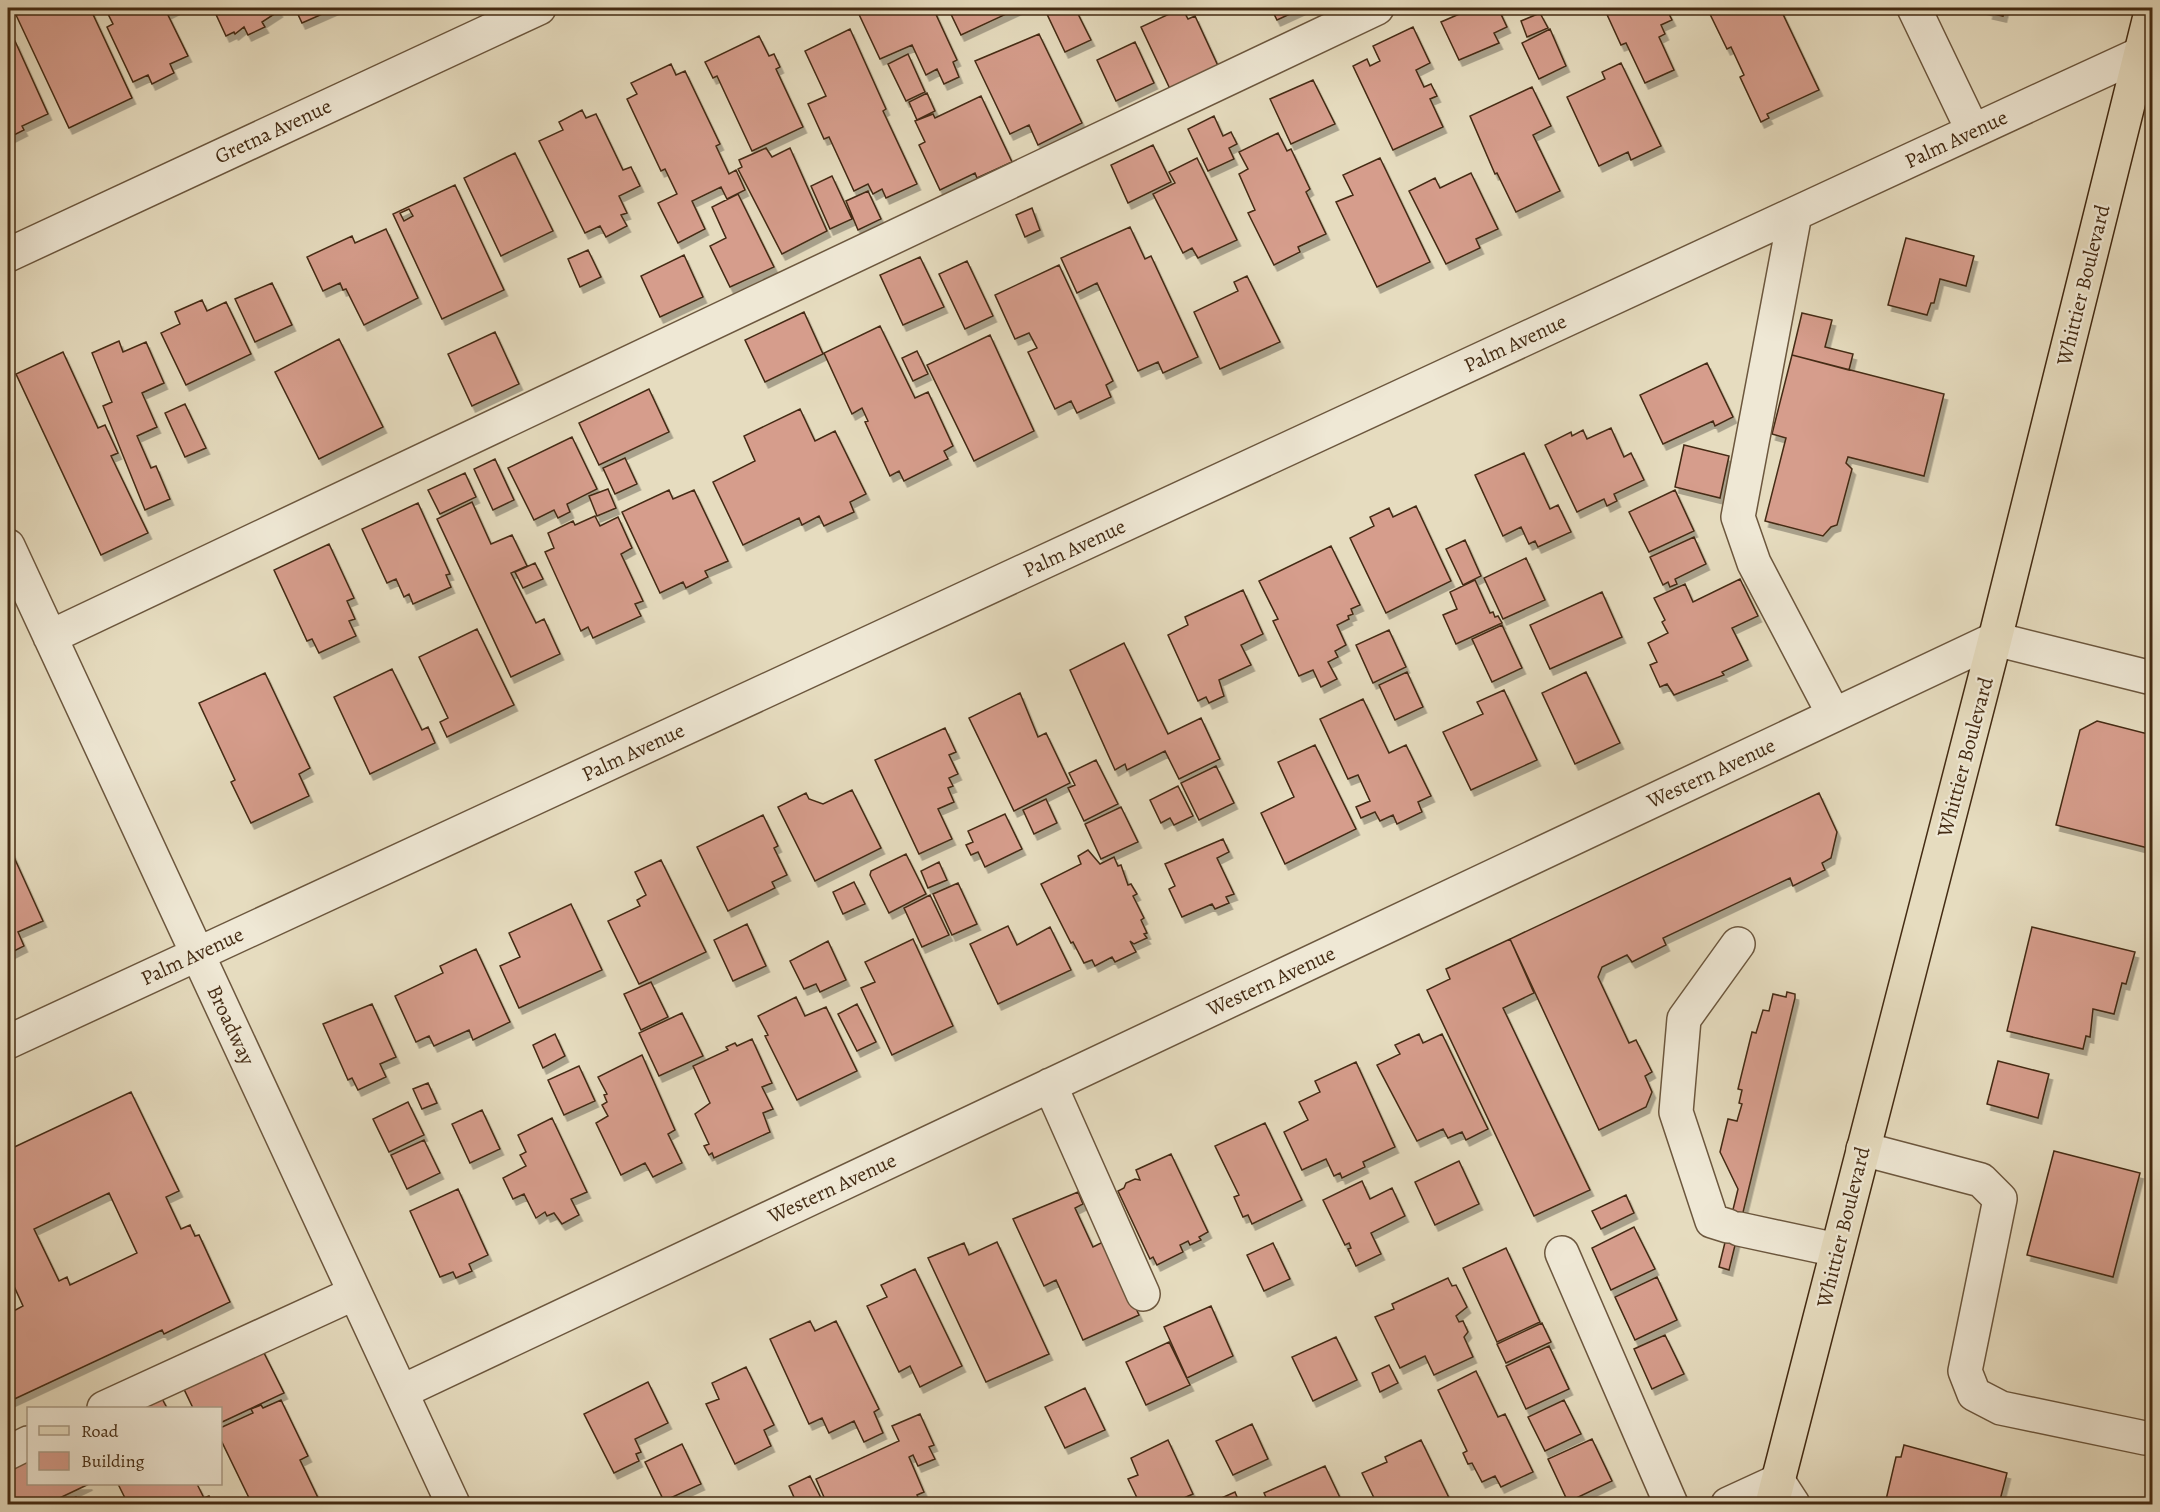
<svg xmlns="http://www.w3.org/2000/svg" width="2160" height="1512" viewBox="0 0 2160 1512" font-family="Alegreya,serif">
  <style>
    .building { fill: #d69d8c; stroke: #442b13; stroke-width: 1.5; fill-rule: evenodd; filter: url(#shadow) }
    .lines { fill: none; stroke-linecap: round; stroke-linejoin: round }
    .minor-casing { stroke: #6c573e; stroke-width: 36 }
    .major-casing { stroke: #442b13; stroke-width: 36 }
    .minor { stroke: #efe8d5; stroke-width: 33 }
    .major { stroke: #e6dcbf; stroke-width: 33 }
    .labels { text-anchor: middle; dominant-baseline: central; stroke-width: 4.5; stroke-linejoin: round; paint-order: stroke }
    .street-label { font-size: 21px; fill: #442b13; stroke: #efe8d5 }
  </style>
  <defs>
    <filter id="shadow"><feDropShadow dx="3.5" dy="6" stdDeviation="0" flood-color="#0004"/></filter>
  </defs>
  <rect width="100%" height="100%" fill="#e6dcbf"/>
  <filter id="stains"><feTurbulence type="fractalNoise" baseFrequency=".00333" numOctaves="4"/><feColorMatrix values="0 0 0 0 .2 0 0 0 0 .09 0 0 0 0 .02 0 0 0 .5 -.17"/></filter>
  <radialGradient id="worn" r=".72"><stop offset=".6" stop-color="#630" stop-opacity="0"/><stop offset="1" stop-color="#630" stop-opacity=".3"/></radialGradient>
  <path class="building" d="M33,8H90L132,98L69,128L16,15Z
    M105,8H177L167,13L188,56L170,64L174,73L152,84L148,75L133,82L107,27L113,24Z
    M213,8H277L279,11L262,22L265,27L248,35L244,27L235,34L234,32L226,36Z
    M295,8H336L302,23Z
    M856,8H933L957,60L953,62L959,77L944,84L937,69L926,75L912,45L880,59Z
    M948,8H1019L961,35Z
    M1055,8H1075L1091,40L1065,52L1046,12Z
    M1182,8L1188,19L1195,16L1219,68L1171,91L1141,27Z
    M1271,8H1303L1277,20Z
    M1473,8H1498L1507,27L1494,33L1499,43L1459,60L1441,22Z
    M1604,8H1666L1672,20L1661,25L1665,34L1659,37L1674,70L1645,83L1626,43L1621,45Z
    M1707,8H1780L1819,90L1767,114L1769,118L1761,122L1740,77L1744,75L1731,47L1727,49Z
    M1982,8H2005L2003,16L1989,13L1990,10Z
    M1540,13L1548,28L1527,37L1521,21Z
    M1413,27L1430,63L1416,70L1424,87L1431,84L1437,96L1430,99L1443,127L1393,150L1353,66L1367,59L1370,66L1380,61L1373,46Z
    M850,29L886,109L883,111L917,184L886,198L882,189L873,194L868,184L854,191L829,137L824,139L808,104L826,96L805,51Z
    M1550,29L1566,66L1539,79L1522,43Z
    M1039,34L1082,123L1038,145L1029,125L1010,134L975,61Z
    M759,36L769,56L774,54L780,67L776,69L803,127L752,151L717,76L713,78L705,62Z
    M15,41L48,114L22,126L24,130L8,138V44Z
    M1135,42L1154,83L1116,101L1097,60Z
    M908,54L925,92L906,101L888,64Z
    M1621,63L1661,146L1631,160L1628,152L1599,166L1567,97L1605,79L1602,72Z
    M671,64L676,75L685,71L720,144L716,146L729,174L736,170L745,190L727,199L721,187L692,201L705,229L678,243L658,203L677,194L665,169L661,171L627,99L637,94L631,83Z
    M1313,80L1335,124L1291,144L1270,99Z
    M1532,87L1551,126L1533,135L1560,191L1516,212L1497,173L1495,174L1470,116Z
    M927,93L935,111L917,120L909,102Z
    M981,96L1012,162L977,178L975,173L940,190L919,145L925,142L915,121L933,114L935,118Z
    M582,110L586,118L596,114L623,170L631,167L640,186L619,196L627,213L621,215L627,226L606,237L600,226L585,233L539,141L563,130L559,122Z
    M1214,116L1223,136L1231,132L1237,144L1229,148L1234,159L1208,171L1188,129Z
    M1278,133L1287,151L1291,149L1310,189L1306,192L1326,234L1298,247L1300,252L1274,265L1248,213L1255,210L1239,174L1248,169L1239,152Z
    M1153,145L1171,182L1128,203L1111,165Z
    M766,148L772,157L790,148L827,231L782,254L738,169L742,167L739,160Z
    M515,153L553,231L501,256L464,178Z
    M1197,158L1237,240L1198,258L1192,248L1183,253L1153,194L1175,183L1169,172Z
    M1380,158L1430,262L1377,287L1336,202L1353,195L1343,175Z
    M1471,173L1498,229L1476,239L1480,248L1446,264L1409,191L1435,178L1440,188Z
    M832,176L852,219L830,229L811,186Z
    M455,185L504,290L442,319L393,214ZM409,209L413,216L404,221L400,213Z
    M868,191L881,219L858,230L846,201Z
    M738,194L774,267L730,287L710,246L726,238L712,207Z
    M1032,208L1040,230L1025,237L1016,215Z
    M1130,227L1145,259L1151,256L1198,357L1163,373L1158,362L1138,371L1097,283L1077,293L1061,258Z
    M386,229L418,298L364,325L346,289L343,290L340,283L323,291L307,257L352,236L355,243Z
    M1906,238L1974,256L1966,286L1940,279L1934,303H1931L1927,315L1888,305Z
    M588,250L601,277L580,287L568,259Z
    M684,255L703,297L660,317L641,276Z
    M920,257L944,307L903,325L880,275Z
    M967,261L993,316L965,329L939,274Z
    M1059,265L1113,381L1106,385L1111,397L1077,413L1071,401L1055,409L1028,352L1037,348L1029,333L1015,339L995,295Z
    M1247,276L1280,342L1220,369L1194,312L1238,291L1234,282Z
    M272,283L292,325L255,342L235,299Z
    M202,300L207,311L226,302L251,354L186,385L161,333L180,324L175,312Z
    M804,312L823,354L765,382L745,340Z
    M1802,313L1832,320L1825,347L1853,354L1849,370L1792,355Z
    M880,326L915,398L928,392L953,446L944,451L948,459L904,481L899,471L890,476L865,422L868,421L862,408L852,414L824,353Z
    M495,332L519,384L472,406L448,354Z
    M990,335L1034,431L974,461L927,365Z
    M339,339L383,427L319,459L275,372Z
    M119,341L123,352L146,342L164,383L142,393L157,427L137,436L151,468L156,466L170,499L145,510L103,406L112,402L92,353Z
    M917,351L928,374L913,381L902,358Z
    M63,352L98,428L105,425L118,453L111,456L148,533L101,555L16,374Z
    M1792,355L1944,394L1924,476L1848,457L1846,463L1852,469L1837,525L1831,527L1823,536L1765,521L1786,438L1772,434Z
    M1707,363L1733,417L1715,426L1713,421L1663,444L1640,395Z
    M649,389L669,432L599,465L579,423Z
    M185,404L206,448L185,457L165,413Z
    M800,409L815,441L835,431L866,494L850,502L854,512L824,526L819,516L802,525L799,518L743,545L713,482L755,461L744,436Z
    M1611,428L1624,457L1631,453L1644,480L1614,494L1617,501L1607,506L1604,499L1577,512L1545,445L1571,432L1572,436L1583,430L1587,439Z
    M572,437L597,489L567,504L570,512L558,518L554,510L534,520L508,468Z
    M1684,445L1729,456L1720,498L1675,487Z
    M1524,453L1550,509L1558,505L1571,532L1538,547L1535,541L1529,544L1521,527L1503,536L1475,475Z
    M625,458L637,484L615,494L603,468Z
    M495,459L514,500L493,510L474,469Z
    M465,473L476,497L440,514L428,490Z
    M608,489L616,508L597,516L589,496Z
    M669,490L673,499L694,490L728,561L705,571L708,577L686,588L683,582L660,593L622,512Z
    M1675,490L1694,531L1649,552L1629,512Z
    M472,502L491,544L512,535L527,566L511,573L536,623L544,619L560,654L511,677L437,519Z
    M418,503L450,574L446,575L451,587L413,604L409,594L404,597L396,579L387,583L362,529Z
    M1416,506L1451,581L1386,613L1350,538L1374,526L1370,517L1389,508L1393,517Z
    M595,516L600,526L618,517L632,548L621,554L643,601L635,604L641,616L593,638L588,627L581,631L545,552L554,548L548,533L573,521L575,525Z
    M1694,537L1706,564L1675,579L1677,584L1670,587L1668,582L1663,585L1650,557Z
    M1465,540L1481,576L1463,585L1446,549Z
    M329,544L354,598L347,601L355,619L349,621L356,636L319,653L312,639L307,641L274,570Z
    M1331,546L1360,605L1351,609L1353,614L1348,616L1349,619L1337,625L1346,645L1335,651L1338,657L1328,662L1337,679L1321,687L1313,670L1299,676L1273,621L1278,619L1259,581Z
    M1526,558L1545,600L1503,619L1484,578Z
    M535,563L543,579L523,588L515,572Z
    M1740,579L1758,616L1732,628L1748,660L1722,672L1724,675L1674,695L1667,684L1660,687L1650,665L1657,662L1648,643L1668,633L1662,622L1665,620L1654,598L1685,584L1693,602Z
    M1475,580L1490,613L1493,612L1495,617L1498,616L1502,623L1456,644L1443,615L1457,609L1450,592Z
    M1243,590L1263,634L1241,645L1251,665L1219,680L1224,696L1209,703L1206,697L1198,701L1168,635L1188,625L1185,617Z
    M1602,592L1622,637L1550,669L1530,625Z
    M1502,625L1522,668L1492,682L1472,639Z
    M477,629L514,705L447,737L440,722L448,718L419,657Z
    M1389,630L1406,667L1373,683L1356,645Z
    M1124,643L1168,734L1201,718L1220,759L1179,779L1165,751L1127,770L1125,764L1115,770L1070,670Z
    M392,669L422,730L428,727L435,743L370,774L334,697Z
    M1407,672L1423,707L1395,720L1379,685Z
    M1586,672L1620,743L1575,764L1542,693Z
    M265,673L310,768L299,774L309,796L251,823L231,782L235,780L199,703Z
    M1504,690L1537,760L1471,790L1443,732L1483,714L1477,702Z
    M1020,693L1038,737L1046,733L1070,783L1014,811L969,718Z
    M1363,699L1389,753L1406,745L1431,796L1418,802L1422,812L1397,824L1393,815L1380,821L1375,812L1361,818L1356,807L1370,801L1358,775L1348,779L1320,719Z
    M2097,721L2152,735V849L2056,825L2080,730Z
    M945,728L956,752L949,755L958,774L949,778L953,786L948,788L954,802L938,809L952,839L919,854L875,760Z
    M1315,745L1356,829L1285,864L1261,813L1294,797L1278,762Z
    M1096,760L1118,804L1084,821L1068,788L1075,785L1069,773Z
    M1216,766L1234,803L1199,820L1181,783Z
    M1178,786L1193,816L1174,825L1170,818L1161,823L1150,800Z
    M852,790L881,848L815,881L778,807L806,793L809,799L823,804Z
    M1819,793L1837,832L1831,858L1822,863L1825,870L1793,886L1790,878L1663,938L1666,945L1632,962L1627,955L1602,967L1598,977L1629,1043L1636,1040L1652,1072L1645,1076L1652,1092L1646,1107L1599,1130L1510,939Z
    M1046,799L1057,823L1034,834L1023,810Z
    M1121,807L1138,842L1101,859L1085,824Z
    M1005,814L1022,849L985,867L978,852L971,855L966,845L973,842L968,831Z
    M763,815L778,846L774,848L787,875L772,882L775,888L728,911L697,847Z
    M1223,839L1229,852L1217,858L1234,894L1226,897L1229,903L1215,909L1212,904L1182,917L1169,889L1175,886L1165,864Z
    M8,844L43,921L18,932L24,946L8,954Z
    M1088,850L1100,864L1114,857L1118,866L1121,865L1128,885L1131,884L1137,894L1133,896L1144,918L1141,920L1147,933L1144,934L1147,938L1134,944L1130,941L1136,952L1115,962L1112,957L1095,966L1092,960L1084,963L1073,942L1071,943L1041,884L1081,864L1078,856Z
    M906,854L926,894L889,913L870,875L871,871Z
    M661,860L706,952L639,984L608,921L640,906L637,900L646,895L635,872Z
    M939,862L947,880L928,888L921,871Z
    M854,882L865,904L843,914L833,892Z
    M958,883L977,924L952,935L933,894Z
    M930,895L949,935L922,947L904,908Z
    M571,904L602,970L519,1008L500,966L520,957L509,933Z
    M747,924L766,966L733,981L714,940Z
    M1008,926L1017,945L1050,927L1071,970L998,1004L970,944Z
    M2032,927L2135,952L2126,984L2122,983L2114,1014L2093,1009L2090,1037L2086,1036L2083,1049L2007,1031Z
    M913,939L953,1026L892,1055L861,988L875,982L865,962Z
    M1510,939L1534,993L1503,1008L1590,1190L1534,1216L1427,990L1450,979L1446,969Z
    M828,941L846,980L820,992L816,984L804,989L790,961Z
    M476,949L510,1022L473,1040L469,1030L434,1046L429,1036L416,1042L395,996L443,973L440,966Z
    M651,982L668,1017L641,1030L624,994Z
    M1787,992L1795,994V998L1729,1270L1719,1267L1738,1189L1720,1152L1728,1119L1737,1121L1742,1104L1739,1103L1742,1090L1738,1089L1752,1032L1756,1033L1763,1010L1769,1011L1773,994L1786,997Z
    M796,997L805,1016L826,1007L857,1071L797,1100L765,1036L768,1035L758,1016Z
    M372,1004L396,1057L380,1064L386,1077L358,1090L352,1078L348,1080L323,1024Z
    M857,1004L876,1042L857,1051L838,1014Z
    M682,1013L703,1056L659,1076L639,1033Z
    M555,1034L565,1056L543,1068L533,1045Z
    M1419,1034L1423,1043L1442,1034L1488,1129L1466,1140L1462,1132L1448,1138L1443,1129L1417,1141L1377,1065L1400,1054L1395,1045Z
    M752,1039L772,1083L762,1087L773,1109L763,1113L770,1132L714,1158L712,1153L709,1155L704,1146L709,1144L695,1114L710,1103L693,1066L728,1050L726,1047L735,1043L737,1046Z
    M642,1055L675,1130L668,1134L682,1163L653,1177L645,1163L621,1175L596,1123L608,1116L602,1105L607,1102L604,1095L607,1094L598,1077Z
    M1998,1061L2049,1074L2038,1118L1987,1104Z
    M1356,1062L1395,1147L1363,1162L1365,1167L1342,1178L1340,1173L1334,1176L1326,1159L1302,1170L1284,1132L1308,1120L1299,1102L1320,1092L1315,1081Z
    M579,1066L595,1101L564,1115L548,1080Z
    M428,1083L437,1103L422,1109L413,1089Z
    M131,1092L179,1191L166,1197L181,1229L190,1225L195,1236L199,1235L230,1302L164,1334L162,1330L8,1402V1314L23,1306L8,1273V1150ZM109,1193L137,1253L70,1285L67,1277L59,1281L34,1229Z
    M408,1102L424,1135L389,1152L373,1119Z
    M482,1110L500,1149L470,1163L452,1124Z
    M552,1118L587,1192L571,1199L579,1215L562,1224L554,1213L547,1216L545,1212L536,1218L524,1194L513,1199L503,1178L526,1166L520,1155L526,1152L518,1135Z
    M1265,1123L1302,1200L1252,1224L1248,1215L1243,1217L1234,1197L1239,1195L1215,1146Z
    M424,1140L440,1173L407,1189L391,1155Z
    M2054,1151L2140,1173L2113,1277L2027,1255Z
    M1171,1154L1208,1232L1199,1237L1201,1240L1190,1245L1188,1241L1180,1245L1183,1252L1157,1265L1153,1257L1150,1259L1118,1191L1124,1188L1126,1183L1135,1179L1140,1180L1136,1170Z
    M1459,1161L1479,1204L1435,1225L1415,1182Z
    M1362,1181L1370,1199L1392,1188L1405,1216L1371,1233L1381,1254L1356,1266L1348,1249L1351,1248L1349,1243L1345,1245L1323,1200Z
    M458,1189L488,1255L469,1264L472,1271L456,1278L453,1272L440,1277L410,1211Z
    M1078,1192L1083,1204L1075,1208L1093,1247L1105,1241L1139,1315L1083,1340L1056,1280L1044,1286L1013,1219Z
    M1626,1195L1634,1213L1601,1229L1592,1211Z
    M1634,1227L1655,1269L1611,1290L1592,1248Z
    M997,1242L1049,1354L986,1382L928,1258L964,1243L969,1255Z
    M1273,1243L1290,1279L1264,1291L1247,1255Z
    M1506,1248L1540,1322L1497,1342L1463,1268Z
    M915,1269L962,1366L920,1387L910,1366L899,1372L867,1306L887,1297L881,1285Z
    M1657,1277L1677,1320L1635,1340L1615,1297Z
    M1448,1278L1452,1286L1456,1285L1467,1307L1456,1316L1459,1322L1463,1321L1468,1332L1464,1337L1473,1357L1434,1375L1425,1356L1400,1368L1375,1317L1394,1309L1392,1304Z
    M1211,1306L1233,1356L1187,1378L1164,1327Z
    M810,1321L815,1331L836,1321L879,1409L874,1412L883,1433L864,1442L854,1421L829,1433L822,1418L809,1424L770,1339Z
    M1542,1323L1551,1342L1506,1363L1497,1344Z
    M1665,1335L1684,1374L1652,1389L1634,1349Z
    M1336,1337L1357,1380L1313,1401L1292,1357Z
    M1169,1342L1190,1385L1146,1405L1126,1362Z
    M1549,1346L1569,1389L1526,1409L1506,1366Z
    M261,1347L284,1393L220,1423V1408H193L182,1385Z
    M1389,1365L1398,1383L1380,1392L1372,1373Z
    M746,1367L774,1425L764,1430L771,1446L735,1464L706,1404L719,1399L712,1383Z
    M1476,1371L1498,1417L1505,1414L1533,1472L1501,1487L1495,1476L1482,1482L1472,1463L1468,1464L1463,1453L1467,1451L1438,1390Z
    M648,1382L668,1423L635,1439L641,1452L636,1454L639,1461L614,1473L584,1414Z
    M1085,1388L1105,1430L1065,1448L1045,1407Z
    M160,1395L167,1408H133Z
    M281,1400L308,1456L300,1460L321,1504H252L220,1438V1428L253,1413L251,1409L261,1405L263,1408Z
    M1564,1400L1581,1434L1545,1451L1528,1417Z
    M920,1414L934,1445L929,1447L935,1459L918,1466L913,1455L909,1457L924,1492L917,1495L921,1504H827L816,1479L899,1441L892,1426Z
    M1252,1424L1268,1459L1233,1475L1216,1441Z
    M1592,1439L1612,1481L1568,1502L1548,1459Z
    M1168,1440L1193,1494L1170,1504H1140L1128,1479L1138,1475L1131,1458Z
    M1421,1440L1452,1504H1377L1362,1473L1387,1462L1385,1457Z
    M682,1444L701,1484L664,1501L645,1462Z
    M1904,1445L2007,1473L1999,1504H1885L1896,1457H1901Z
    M28,1458V1484H89L47,1504H8V1468Z
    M1325,1466L1343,1504H1269L1264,1493Z
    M810,1476L822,1500L812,1504H797L789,1486Z
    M118,1484H197L204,1498L209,1496L213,1504H128Z
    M1235,1492L1240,1504H1208Z
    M76,1497L80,1504H60Z
    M757,1499L760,1504H744Z
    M997,1499L1000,1504H984Z"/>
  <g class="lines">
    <defs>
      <path id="minor" d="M1914,8L1973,131
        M1795,214L1738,517L1754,563L1834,715
        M8,255L539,8
        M8,546L453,1504
        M50,637L1377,8
        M8,1042L2053,94L2140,54L2152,57
        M1050,1085L1143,1294
        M1863,1149L1981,1180L2000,1199L1965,1371L1974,1394L2001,1408L2145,1438
        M1728,1226L1712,1221L1676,1112L1684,1019L1738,944
        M1739,1229L1837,1250
        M1562,1253L1671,1504
        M401,1392L1995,639L2152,678
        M104,1408L355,1293
        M8,1453L28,1443
        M1728,1504L1778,1481L1793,1504"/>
      <path id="major" d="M1772,1504L1995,639L2152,8"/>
    </defs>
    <use href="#minor" class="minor-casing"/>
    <use href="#major" class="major-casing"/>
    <use href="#minor" class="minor"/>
    <use href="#major" class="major"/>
  </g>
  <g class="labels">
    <g class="street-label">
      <text transform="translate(273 131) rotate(-25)">Gretna Avenue</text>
      <text transform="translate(1956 139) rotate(-25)">Palm Avenue</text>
      <text transform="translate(2083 285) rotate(-76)">Whittier Boulevard</text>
      <text transform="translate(1515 343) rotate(-25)">Palm Avenue</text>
      <text transform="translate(1074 548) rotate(-25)">Palm Avenue</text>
      <text transform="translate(633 752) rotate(-25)">Palm Avenue</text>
      <text transform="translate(1965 757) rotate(-75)">Whittier Boulevard</text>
      <text transform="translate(1711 773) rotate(-25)">Western Avenue</text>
      <text transform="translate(192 956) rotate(-25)">Palm Avenue</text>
      <text transform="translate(1271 981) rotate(-25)">Western Avenue</text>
      <text transform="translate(231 1025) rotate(65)">Broadway</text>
      <text transform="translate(832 1188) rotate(-25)">Western Avenue</text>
      <text transform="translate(1843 1227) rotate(-76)">Whittier Boulevard</text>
    </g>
  </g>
  <rect width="2160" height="1512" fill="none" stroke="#e6dcbf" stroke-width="30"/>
  <rect x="9" y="9" width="2142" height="1494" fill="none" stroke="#442b13" stroke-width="3"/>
  <rect x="15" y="15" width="2130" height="1482" fill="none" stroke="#442b13" stroke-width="1.5"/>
  <rect x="27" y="1407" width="195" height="78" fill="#efe8d5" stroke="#ab9c87" stroke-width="1.5"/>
  <rect x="39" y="1426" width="30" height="9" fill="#e6dcbf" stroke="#ab9c87" stroke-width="1.5"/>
  <text x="81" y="1437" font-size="18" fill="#442b13">Road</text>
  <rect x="39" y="1452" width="30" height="18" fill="#d69d8c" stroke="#ab9c87" stroke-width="1.5"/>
  <text x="81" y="1467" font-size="18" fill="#442b13">Building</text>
  <rect width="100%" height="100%" filter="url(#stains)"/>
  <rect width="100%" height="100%" fill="url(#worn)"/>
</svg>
